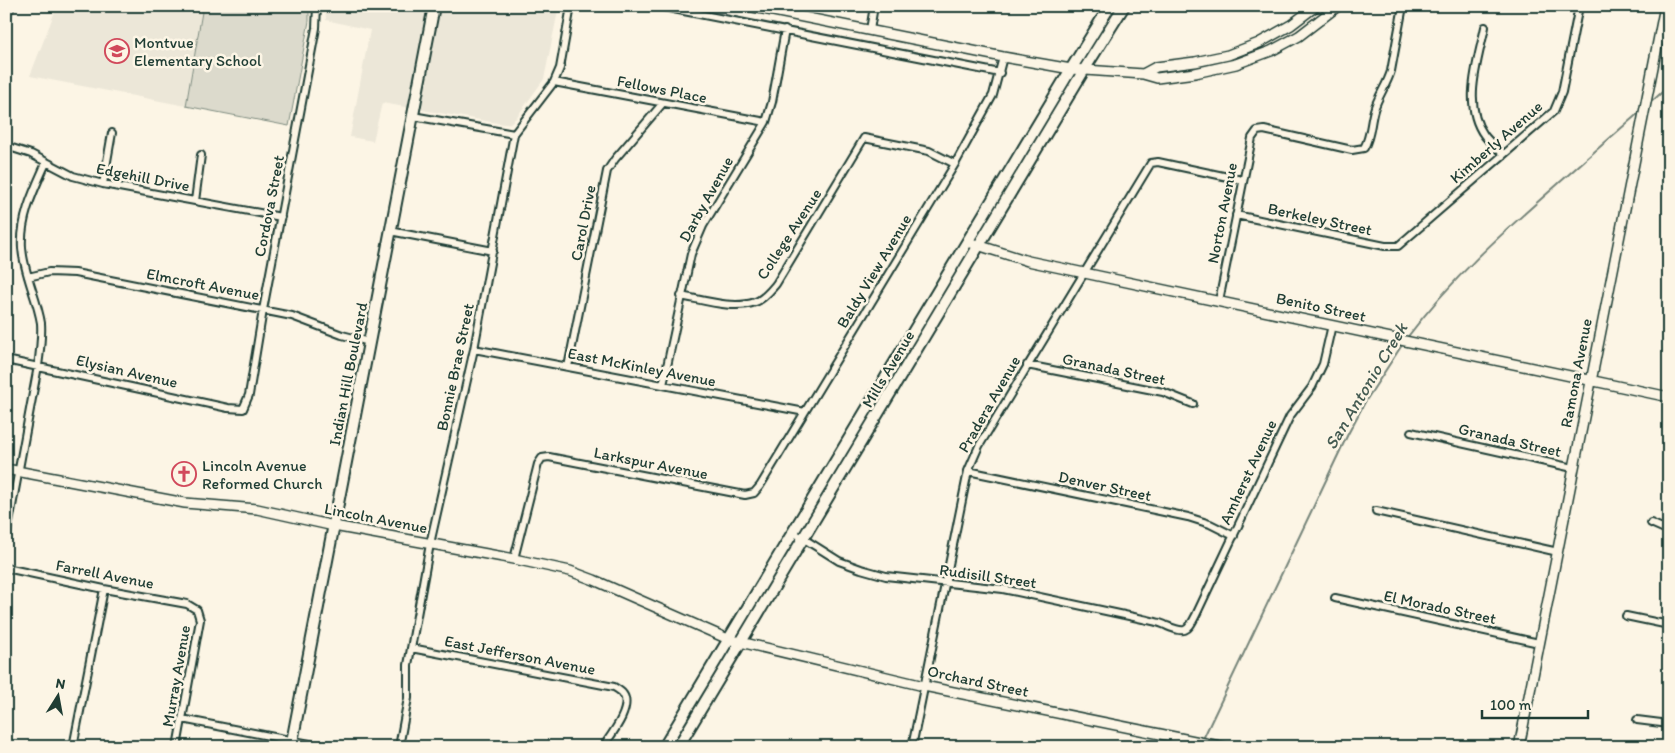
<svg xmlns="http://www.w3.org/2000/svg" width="1675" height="753" viewBox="0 0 1675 753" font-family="Itim,sans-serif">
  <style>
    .built { fill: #ece7d8 }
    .green { fill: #dcdacc; stroke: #7e8c80 }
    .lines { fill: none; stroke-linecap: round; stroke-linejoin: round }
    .stream { stroke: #758479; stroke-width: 2 }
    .street-casing { stroke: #1f3d34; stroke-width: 10 }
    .secondary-casing { stroke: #1f3d34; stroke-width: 12 }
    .primary-casing { stroke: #1f3d34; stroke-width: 14 }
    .street { stroke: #fcf5e5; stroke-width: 6 }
    .secondary { stroke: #fcf5e5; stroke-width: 9 }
    .primary { stroke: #fcf5e5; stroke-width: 10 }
    .labels { text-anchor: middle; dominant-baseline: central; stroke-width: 5; stroke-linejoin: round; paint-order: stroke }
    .poi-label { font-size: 16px; fill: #1f3d34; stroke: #fcf5e5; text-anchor: start }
    .street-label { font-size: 16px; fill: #1f3d34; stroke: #fcf5e5 }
    .water-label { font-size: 18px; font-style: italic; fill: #435a51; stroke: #fcf5e5 }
  </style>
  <rect width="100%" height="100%" fill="#fcf5e5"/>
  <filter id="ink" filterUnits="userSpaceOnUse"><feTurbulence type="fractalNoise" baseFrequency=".02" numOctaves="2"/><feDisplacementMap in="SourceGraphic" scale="10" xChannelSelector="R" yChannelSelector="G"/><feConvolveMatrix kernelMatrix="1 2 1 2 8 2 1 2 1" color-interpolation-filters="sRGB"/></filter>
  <g filter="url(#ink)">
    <path class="built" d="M57,6H203L186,106L30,76Z
      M325,6H559L544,79L516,118L510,123L504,124L382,103L373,141L350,137L370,30L326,20Z"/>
    <path class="green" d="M203,6H309V21L289,126L186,106Z"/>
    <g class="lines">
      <path class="stream" d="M1650,103L1669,86
        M1406,339C1452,278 1501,234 1558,184C1585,160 1613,135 1641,111
        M1203,739L1348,434L1365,402L1402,345"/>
      <defs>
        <path id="street" d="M658,6L1000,73
          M6,17L11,6
          M1485,27C1478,61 1462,105 1484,135C1489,142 1497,148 1503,154
          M870,30L874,6
          M554,82L766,122
          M413,116L514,134
          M6,146L31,154L73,176L103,184L281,217
          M103,184L112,133
          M195,201L201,155
          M1236,215L1385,246H1398L1554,111L1562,92L1579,6
          M390,231L493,251
          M28,277L49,272L75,273L292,316L342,335L370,342
          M681,296C703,300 734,310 755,302C763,300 771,290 776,284L864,138L929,151L955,164
          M1219,301L1252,138L1257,131L1264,130L1352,150L1364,148C1371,136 1370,124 1374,110C1378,96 1387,85 1391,71L1403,6
          M474,349L805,412
          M6,360L228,408L243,409L249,395L263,310L316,28L317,6
          M1027,365L1163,392L1193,404
          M568,367L607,171L615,159L663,103
          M663,385L691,254L703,226L766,122L772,102L785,30
          M1411,432L1573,468
          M968,471L1188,517L1210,524L1234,536
          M1376,511L1558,552
          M1651,523L1669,531
          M793,532L839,561L861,569L886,576L1003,589L1143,619C1151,621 1160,622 1167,626C1185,633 1187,633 1196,615L1290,416L1312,387L1323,364L1332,325
          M6,539L38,366C40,352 42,337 41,323C37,298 24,274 22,248C20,218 34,190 46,163
          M514,559L538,464L542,458L549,457L745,495L754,493L760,486L955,164L993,95L1003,57
          M6,568L104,589L187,604L197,610L200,620L177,747
          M1335,598L1539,643
          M1626,616L1669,625
          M411,648L614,687C617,689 621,691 623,694C633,708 611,735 603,747
          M182,719L325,747
          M1637,720L1669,724
          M73,747L104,589
          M399,747L408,698V665L430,544L474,349L514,134L554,82L560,68L571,6
          M912,747L968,471L979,446L1151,163L1158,162L1242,180"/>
        <path id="secondary" d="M748,6L1003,57L1071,69L1143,74L1157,78L1195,73L1236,64L1271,51L1299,36L1338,6
          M1143,74L1156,67L1195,62L1228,55L1259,43L1291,25L1316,6
          M968,242L1028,261L1669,397
          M6,469L185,503L257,509L334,526L514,559L570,571L594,580L728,639L924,686L1224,747
          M1519,747L1665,6"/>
        <path id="primary" d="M291,747L434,6
          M664,747L1071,69L1110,6
          M678,747L1084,70L1124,6"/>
      </defs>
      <use href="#street" class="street-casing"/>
      <use href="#secondary" class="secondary-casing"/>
      <use href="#primary" class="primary-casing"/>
      <use href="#street" class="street"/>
      <use href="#secondary" class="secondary"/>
      <use href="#primary" class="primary"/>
    </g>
  </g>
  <defs>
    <symbol id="school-ring" viewBox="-11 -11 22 22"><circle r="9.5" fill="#fcf5e5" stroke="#d1495b" stroke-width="1.5"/><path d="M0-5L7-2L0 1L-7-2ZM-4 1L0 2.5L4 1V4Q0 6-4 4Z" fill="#d1495b"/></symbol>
    <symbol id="church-ring" viewBox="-11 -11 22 22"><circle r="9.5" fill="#fcf5e5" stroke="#d1495b" stroke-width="1.5"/><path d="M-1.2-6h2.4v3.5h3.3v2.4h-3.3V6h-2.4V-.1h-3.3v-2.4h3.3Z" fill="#d1495b"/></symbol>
  </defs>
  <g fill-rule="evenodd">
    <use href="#school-ring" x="103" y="37" width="28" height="28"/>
    <use href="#church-ring" x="170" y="460" width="28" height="28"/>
  </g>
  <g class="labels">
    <g class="poi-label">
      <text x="134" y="42">Montvue<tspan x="134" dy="18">Elementary School</tspan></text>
      <text x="202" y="465">Lincoln Avenue<tspan x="202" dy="18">Reformed Church</tspan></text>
    </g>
    <g class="street-label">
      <text transform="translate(662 89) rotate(11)">Fellows Place</text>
      <text transform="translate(1496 142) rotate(-41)">Kimberly Avenue</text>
      <text transform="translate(143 177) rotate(11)">Edgehill Drive</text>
      <text transform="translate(706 199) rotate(-61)">Darby Avenue</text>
      <text transform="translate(269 206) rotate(-79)">Cordova Street</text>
      <text transform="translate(1222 213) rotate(-79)">Norton Avenue</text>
      <text transform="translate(1320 219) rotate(12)">Berkeley Street</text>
      <text transform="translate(583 223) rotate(-79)">Carol Drive</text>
      <text transform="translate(789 234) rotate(-57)">College Avenue</text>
      <text transform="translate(874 271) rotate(-59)">Baldy View Avenue</text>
      <text transform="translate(203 284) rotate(11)">Elmcroft Avenue</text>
      <text transform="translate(1321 307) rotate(12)">Benito Street</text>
      <text transform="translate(455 367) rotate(-78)">Bonnie Brae Street</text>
      <text transform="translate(642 367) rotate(11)">East McKinley Avenue</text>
      <text transform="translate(888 369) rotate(-59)">Mills Avenue</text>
      <text transform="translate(1114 369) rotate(12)">Granada Street</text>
      <text transform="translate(127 371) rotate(13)">Elysian Avenue</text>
      <text transform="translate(1576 373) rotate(-79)">Ramona Avenue</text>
      <text transform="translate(348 374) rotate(-79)">Indian Hill Boulevard</text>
      <text transform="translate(989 404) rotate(-60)">Pradera Avenue</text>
      <text transform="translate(1510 440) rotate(13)">Granada Street</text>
      <text transform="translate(651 463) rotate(11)">Larkspur Avenue</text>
      <text transform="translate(1248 472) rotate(-65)">Amherst Avenue</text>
      <text transform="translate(1105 486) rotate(12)">Denver Street</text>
      <text transform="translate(376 518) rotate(11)">Lincoln Avenue</text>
      <text transform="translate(105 574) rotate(11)">Farrell Avenue</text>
      <text transform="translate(988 576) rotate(8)">Rudisill Street</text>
      <text transform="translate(1440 607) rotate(12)">El Morado Street</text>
      <text transform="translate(520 655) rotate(11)">East Jefferson Avenue</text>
      <text transform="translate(176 676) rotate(-80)">Murray Avenue</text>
      <text transform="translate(978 681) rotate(12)">Orchard Street</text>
    </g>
    <g class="water-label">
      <text transform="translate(1366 386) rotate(-59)">San Antonio Creek</text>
    </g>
  </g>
  <rect width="1675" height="753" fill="none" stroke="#fcf5e5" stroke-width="25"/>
  <rect x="12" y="12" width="1650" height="728" fill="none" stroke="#1f3d34" stroke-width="2" filter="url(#ink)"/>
  <g transform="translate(58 696) rotate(11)" stroke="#fcf5e5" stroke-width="4" paint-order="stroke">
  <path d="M0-4L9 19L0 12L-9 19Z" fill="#1f3d34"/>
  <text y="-8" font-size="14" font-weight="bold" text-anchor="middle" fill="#1f3d34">N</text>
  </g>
  <path d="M1482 710v8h106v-8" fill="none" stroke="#1f3d34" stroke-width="2.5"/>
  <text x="1490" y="710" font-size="15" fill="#1f3d34" stroke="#fcf5e5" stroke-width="4" paint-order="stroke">100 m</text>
</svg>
